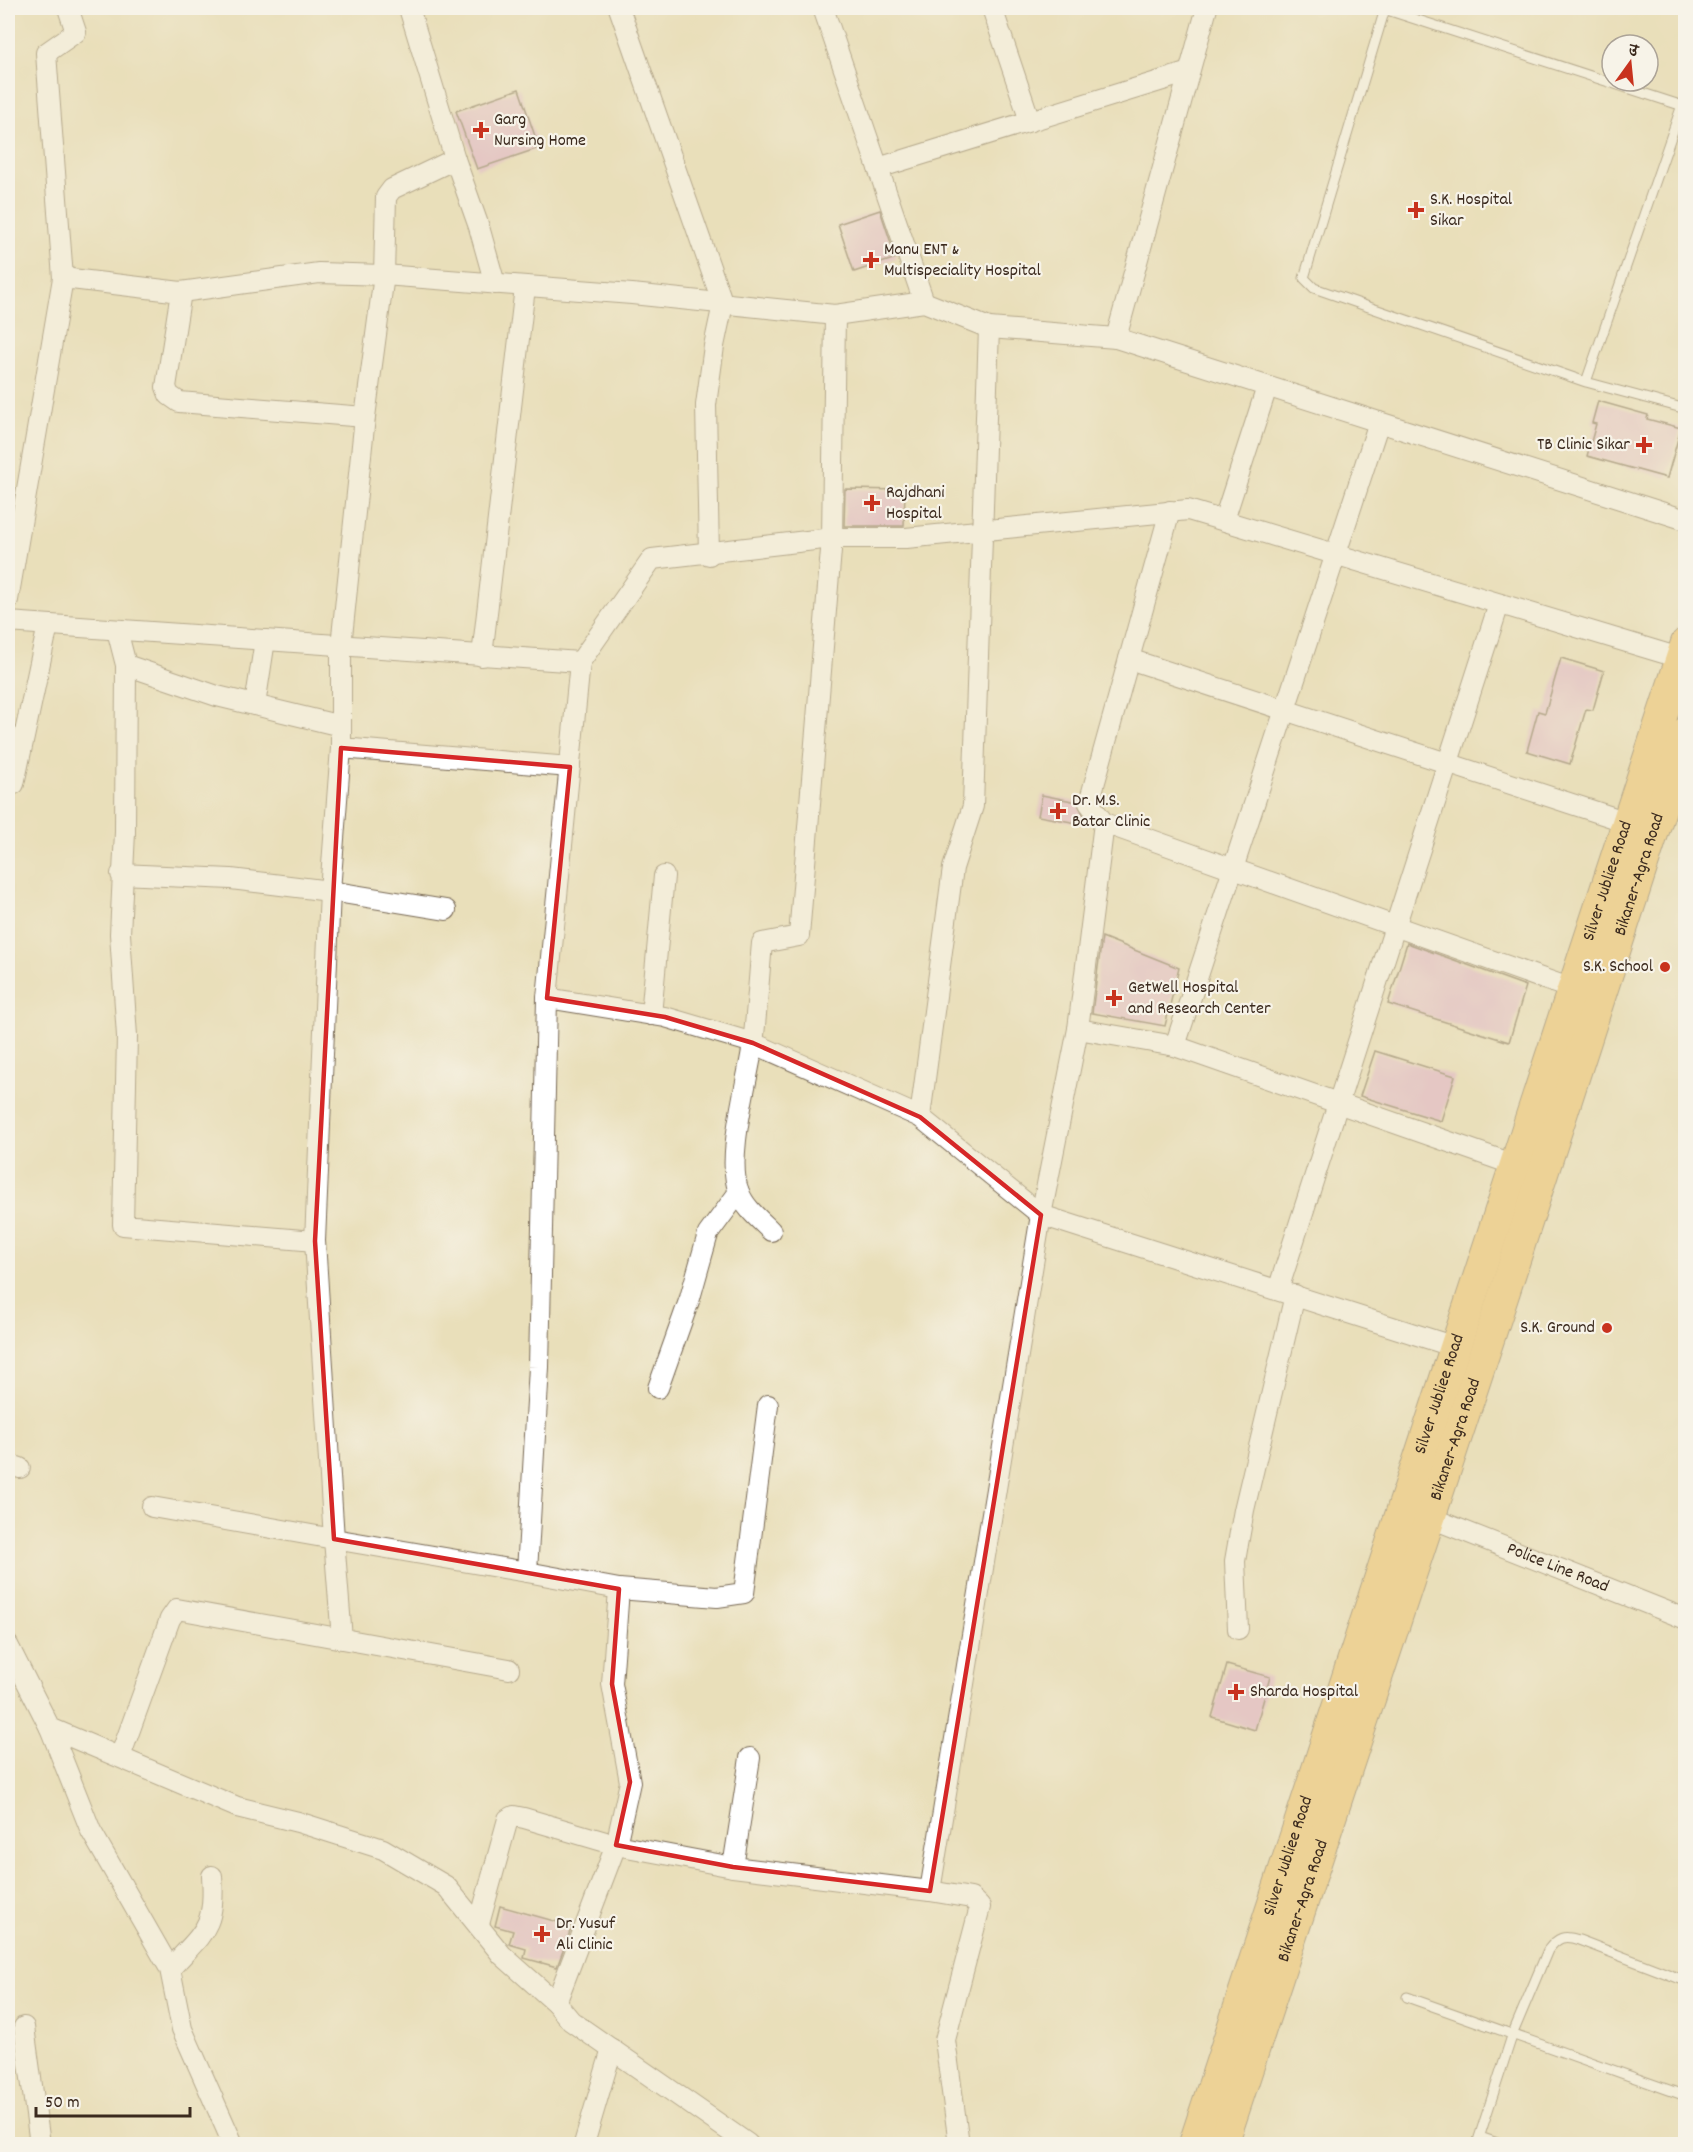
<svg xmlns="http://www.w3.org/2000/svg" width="1693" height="2152" viewBox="0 0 1693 2152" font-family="Dekko,'Playpen Sans Deva',sans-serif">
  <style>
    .building { fill: #dfacd0 }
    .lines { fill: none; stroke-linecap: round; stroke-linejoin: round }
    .service-casing { stroke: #786955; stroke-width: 11 }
    .minor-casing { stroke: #786955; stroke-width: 22 }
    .primary-casing { stroke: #786955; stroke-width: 32 }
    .service { stroke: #fff; stroke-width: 9 }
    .minor { stroke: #fff; stroke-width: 20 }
    .primary { stroke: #f2c36a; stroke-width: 30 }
    .marked { fill: none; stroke: #d62828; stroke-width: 4.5; stroke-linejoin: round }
    .poi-dot { fill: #c8321e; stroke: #f7f3e8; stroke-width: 2 }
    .labels { text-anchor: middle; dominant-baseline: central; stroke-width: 4.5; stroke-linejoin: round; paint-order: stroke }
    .poi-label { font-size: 18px; fill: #3b2a1e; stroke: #f7f3e8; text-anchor: start }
    .street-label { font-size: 18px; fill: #3b2a1e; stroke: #f7f3e8 }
  </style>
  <rect width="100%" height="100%" fill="#f7f3e8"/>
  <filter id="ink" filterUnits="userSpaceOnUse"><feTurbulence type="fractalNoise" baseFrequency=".0167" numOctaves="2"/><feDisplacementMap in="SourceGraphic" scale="12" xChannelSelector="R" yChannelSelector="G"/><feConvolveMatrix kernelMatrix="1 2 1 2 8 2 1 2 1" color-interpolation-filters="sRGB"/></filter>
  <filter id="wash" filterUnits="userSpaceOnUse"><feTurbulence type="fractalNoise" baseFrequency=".008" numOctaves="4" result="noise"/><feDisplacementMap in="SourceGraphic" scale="24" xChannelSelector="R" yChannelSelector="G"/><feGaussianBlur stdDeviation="1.35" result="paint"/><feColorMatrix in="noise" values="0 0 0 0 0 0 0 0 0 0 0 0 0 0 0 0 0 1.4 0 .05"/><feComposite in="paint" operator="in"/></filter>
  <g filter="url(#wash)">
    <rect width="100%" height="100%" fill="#e9dfba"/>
    <g id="blocks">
      <path class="building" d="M519,89L539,148L477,169L456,111Z
        M880,210L896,258L854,272L838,224Z
        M1598,401L1648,415L1647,419L1681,428L1667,478L1587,456L1596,424L1592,423Z
        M845,489L905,490L904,526H844Z
        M1561,658L1604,671L1593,710L1586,709L1570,764L1527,751L1538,711L1545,713Z
        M1042,795L1077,802L1084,816L1083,824L1038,816Z
        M1102,937L1179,968L1165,1026L1092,1013Z
        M1407,943L1526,986L1509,1042L1388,1004Z
        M1375,1051L1455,1076L1441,1121L1360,1096Z
        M1227,1665L1270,1677L1255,1730L1212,1717Z
        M500,1906L572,1926L557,1967L524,1958L526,1949L509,1944L513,1931L495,1926Z"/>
    </g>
  </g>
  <g filter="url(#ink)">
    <use href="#blocks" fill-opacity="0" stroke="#786955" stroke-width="1.5"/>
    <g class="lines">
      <defs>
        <path id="service" d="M1381,8L1686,107
          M1385,9L1304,278L1314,288L1586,382L1686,409
          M1586,382L1682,105
          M1407,1997L1686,2096
          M1480,2137L1500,2144
          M1477,2144L1513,2033L1548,1950C1558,1937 1564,1935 1579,1940L1686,1981"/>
        <g id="minor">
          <path d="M409,8L455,159L479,227L495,284"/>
          <path d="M619,8L723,304L714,346L706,405L709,555"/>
          <path d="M823,8L924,302"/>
          <path d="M992,8L1030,121"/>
          <path d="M455,159L392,189L386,197L384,275L365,417L341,646V748L570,767"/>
          <path d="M878,168L1189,72"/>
          <path d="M63,278L46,53L76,32L68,8"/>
          <path d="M181,292L166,387L169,395L179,402L365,417"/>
          <path d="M1116,338L1207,8"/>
          <path d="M1224,520L1267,387"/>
          <path d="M8,600L63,278L181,292L319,273L384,275L632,294L835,315L924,302L989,328L1116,338L1686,520"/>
          <path d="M8,622L580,662"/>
          <path d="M117,630L126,665L125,832L120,934L127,1036L123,1225L315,1241"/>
          <path d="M482,656L525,287"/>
          <path d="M1129,659L1627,822"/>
          <path d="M126,665L217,696L341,726"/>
          <path d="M255,705L265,640"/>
          <path d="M341,748L330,891L315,1241L334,1539L527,1572L539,1367L547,998"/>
          <path d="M14,784L48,625"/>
          <path d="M1104,823L1089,803L1170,511"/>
          <path d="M121,874L231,879L330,891L446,910"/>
          <path d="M651,1015L664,876"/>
          <path d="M1078,1029L1104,823L1572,989"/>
          <path d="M1175,1046L1515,1165"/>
          <path d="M920,1117L953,868L973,806L989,328"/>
          <path d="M771,1231C759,1219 745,1208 739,1192C725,1159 748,1081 753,1044C757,1010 759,977 762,943L799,936L832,538L835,315"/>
          <path d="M1278,1290L1499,604"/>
          <path d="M1455,1347L1041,1215L920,1117L753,1043L665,1017L547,998L580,662L652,559L832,538H906L1188,510L1680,658"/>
          <path d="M658,1388L690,1298L708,1234L739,1192"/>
          <path d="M8,1464L20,1468"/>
          <path d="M152,1507L334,1539L342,1639"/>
          <path id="s1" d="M1421,1514L1686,1619"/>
          <path d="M527,1572L619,1589L612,1684L630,1782L616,1845L733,1867L930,1891L1041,1215L1078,1029L1175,1046L1379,422"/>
          <path d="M619,1589L717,1597L744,1593L768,1405"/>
          <path d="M1238,1629L1235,1561L1244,1510L1295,1295"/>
          <path d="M8,1645L50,1728L91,1831L170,1969L182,2029L233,2144"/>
          <path d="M50,1728L237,1807L298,1822L383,1849L446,1886L502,1955L556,2003"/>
          <path d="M120,1757L170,1619L177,1609L509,1669"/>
          <path d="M733,1867L750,1758"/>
          <path d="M930,1891L971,1898L980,1907L945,2040L959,2144"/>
          <path d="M479,1924L508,1819L514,1816L524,1818L616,1845L556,2003L571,2021L748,2144"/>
          <path d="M170,1969C203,1932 216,1929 212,1876"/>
          <path d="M24,2027L40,2144"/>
          <path d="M584,2144L612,2049"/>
        </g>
        <g id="primary">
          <path id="s2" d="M1194,2144L1686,643"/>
          <path id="s3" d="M1223,2144L1502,1300L1686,732"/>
        </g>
      </defs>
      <use href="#service" class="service-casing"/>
      <use href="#minor" class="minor-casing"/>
      <use href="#primary" class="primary-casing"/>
      <use href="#service" class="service"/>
      <use href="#minor" class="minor"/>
      <use href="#primary" class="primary"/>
    </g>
  </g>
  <path d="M0 0H1693V2152H0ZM341,748L570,767L547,998L665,1017L753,1043L920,1117L1041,1215L930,1891L733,1867L616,1845L630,1782L612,1684L619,1589L334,1539L315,1241Z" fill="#e9dfba" fill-opacity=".55" fill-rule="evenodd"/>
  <path class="marked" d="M341,748L570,767L547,998L665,1017L753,1043L920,1117L1041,1215L930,1891L733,1867L616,1845L630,1782L612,1684L619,1589L334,1539L315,1241Z"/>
  <g class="poi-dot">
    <path d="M478 121h6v6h6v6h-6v6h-6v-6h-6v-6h6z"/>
    <path d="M1413 201h6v6h6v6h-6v6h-6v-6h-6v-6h6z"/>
    <path d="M868 251h6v6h6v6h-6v6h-6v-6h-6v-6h6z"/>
    <path d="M1641 436h6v6h6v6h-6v6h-6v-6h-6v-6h6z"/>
    <path d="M869 494h6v6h6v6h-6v6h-6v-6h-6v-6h6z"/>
    <path d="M1055 802h6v6h6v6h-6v6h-6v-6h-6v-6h6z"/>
    <circle cx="1665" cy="967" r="6"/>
    <path d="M1111 989h6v6h6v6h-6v6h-6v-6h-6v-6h6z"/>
    <circle cx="1607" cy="1328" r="6"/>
    <path d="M1233 1683h6v6h6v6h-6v6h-6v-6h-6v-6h6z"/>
    <path d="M539 1925h6v6h6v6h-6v6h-6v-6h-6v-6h6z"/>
  </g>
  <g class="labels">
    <g class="poi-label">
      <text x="494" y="120">Garg<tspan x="494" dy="21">Nursing Home</tspan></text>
      <text x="1430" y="200">S.K. Hospital<tspan x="1430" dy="21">Sikar</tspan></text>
      <text x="884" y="250">Manu ENT &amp;<tspan x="884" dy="21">Multispeciality Hospital</tspan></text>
      <text x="1630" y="445" text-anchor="end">TB Clinic Sikar</text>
      <text x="886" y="493">Rajdhani<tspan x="886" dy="21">Hospital</tspan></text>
      <text x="1072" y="801">Dr. M.S.<tspan x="1072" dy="21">Batar Clinic</tspan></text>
      <text x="1653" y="967" text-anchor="end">S.K. School</text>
      <text x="1128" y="988">GetWell Hospital<tspan x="1128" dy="21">and Research Center</tspan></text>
      <text x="1595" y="1328" text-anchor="end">S.K. Ground</text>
      <text x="1250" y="1692">Sharda Hospital</text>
      <text x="556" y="1924">Dr. Yusuf<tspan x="556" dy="21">Ali Clinic</tspan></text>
    </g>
    <g class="street-label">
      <text stroke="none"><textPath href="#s3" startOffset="1336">Bikaner-Agra Road</textPath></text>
      <text stroke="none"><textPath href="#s2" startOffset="1329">Silver Jubliee Road</textPath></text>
      <text stroke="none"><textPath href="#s2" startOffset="789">Silver Jubliee Road</textPath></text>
      <text stroke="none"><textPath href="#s3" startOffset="742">Bikaner-Agra Road</textPath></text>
      <text stroke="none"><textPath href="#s1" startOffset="147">Police Line Road</textPath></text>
      <text stroke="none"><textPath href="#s2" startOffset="303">Silver Jubliee Road</textPath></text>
      <text stroke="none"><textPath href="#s3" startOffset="256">Bikaner-Agra Road</textPath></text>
    </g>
  </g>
  <rect width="1693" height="2152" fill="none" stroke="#f7f3e8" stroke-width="30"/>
  <g transform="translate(1630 63) rotate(15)"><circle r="28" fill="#f7f3e8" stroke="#aca397" stroke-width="1.5"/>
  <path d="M0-4.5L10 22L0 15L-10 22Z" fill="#c8321e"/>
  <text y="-9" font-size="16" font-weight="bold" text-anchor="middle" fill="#3b2a1e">उ</text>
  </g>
  <path d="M36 2107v9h154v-9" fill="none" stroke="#3b2a1e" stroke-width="3"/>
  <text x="45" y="2107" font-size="18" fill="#3b2a1e" stroke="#f7f3e8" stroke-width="4.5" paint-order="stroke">50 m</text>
</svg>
